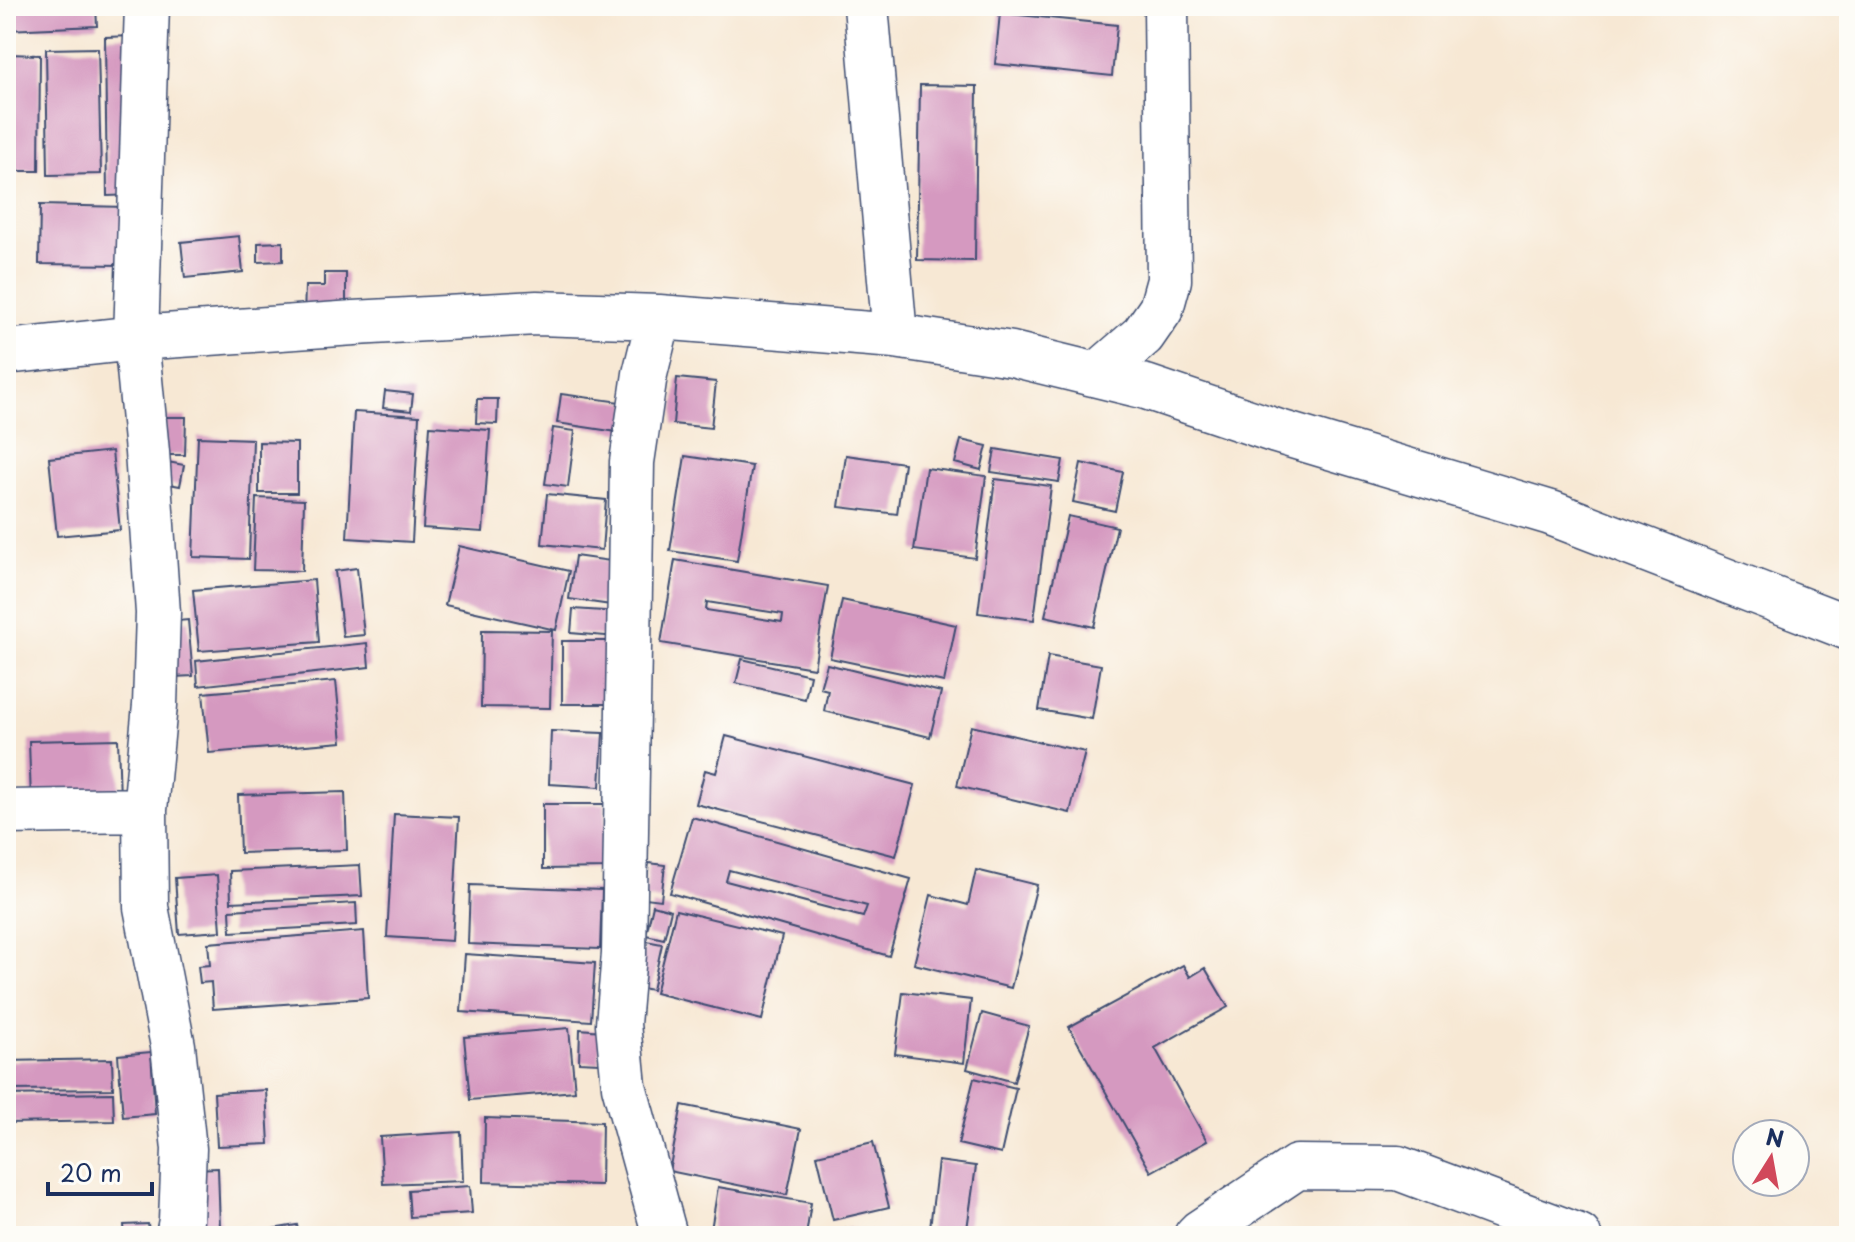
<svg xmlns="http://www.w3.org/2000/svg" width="1855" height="1242" viewBox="0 0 1855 1242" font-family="'Playpen Sans',sans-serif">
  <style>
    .building { fill: #d599c0; fill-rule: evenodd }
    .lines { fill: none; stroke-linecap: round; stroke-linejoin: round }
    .minor-casing { stroke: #3c4b70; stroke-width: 47 }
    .minor { stroke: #fff; stroke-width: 44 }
  </style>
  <rect width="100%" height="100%" fill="#fdfcf7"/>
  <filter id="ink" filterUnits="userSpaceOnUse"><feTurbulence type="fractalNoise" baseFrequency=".0125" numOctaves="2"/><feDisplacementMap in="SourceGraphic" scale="16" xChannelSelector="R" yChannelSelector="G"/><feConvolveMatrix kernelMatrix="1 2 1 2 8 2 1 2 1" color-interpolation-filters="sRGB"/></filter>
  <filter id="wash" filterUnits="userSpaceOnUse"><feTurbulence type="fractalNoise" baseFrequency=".006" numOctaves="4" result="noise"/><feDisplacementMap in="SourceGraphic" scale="32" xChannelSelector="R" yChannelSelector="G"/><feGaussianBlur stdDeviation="1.8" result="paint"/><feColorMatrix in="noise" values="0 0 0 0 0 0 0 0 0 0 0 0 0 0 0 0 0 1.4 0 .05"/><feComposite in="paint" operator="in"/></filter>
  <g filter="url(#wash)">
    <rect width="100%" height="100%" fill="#f7e8d4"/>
    <g id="blocks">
      <path class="building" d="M6,6H96L97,26L6,30Z
        M1000,13L1117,25L1112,76L995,64Z
        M132,36L134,195L107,196L105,37Z
        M98,48L101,174L48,175L46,49Z
        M6,54L40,55L39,171H6Z
        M920,85L977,86L975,261L917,260Z
        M40,205L126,207L125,265L39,264Z
        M239,236L243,272L185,278L181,242Z
        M283,242V261L258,262V243Z
        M324,273H346V320H304L305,286H324Z
        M677,378L716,382L711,428L673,424Z
        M385,391L413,394L411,411L383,408Z
        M561,394L628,403L624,433L557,423Z
        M477,399H498L497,424L476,423Z
        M354,412L419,416L412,542L347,538Z
        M166,417H186L185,455H165Z
        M430,426L490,430L483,532L423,528Z
        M553,428L575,431L568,487L545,484Z
        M198,437L253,439L249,559L193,557Z
        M961,440L987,446L981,470L955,463Z
        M259,442L297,443V493H259Z
        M995,449L1063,460L1059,482L991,472Z
        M112,451L120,530L57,536L49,458Z
        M846,455L904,463L897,514L839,507Z
        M685,456L752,466L737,561L670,551Z
        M157,460L184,465L180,486L153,481Z
        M1081,463L1123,472L1115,511L1073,502Z
        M926,468L986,476L975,558L914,550Z
        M995,479L1051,486L1034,620L978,613Z
        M547,494L606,500L602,550L542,544Z
        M256,498L304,500L302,571L253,570Z
        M1068,516L1117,527L1094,627L1045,616Z
        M459,546L569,571L556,630L445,605Z
        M575,556L625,563L618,606L569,599Z
        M675,560L828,586L814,668L661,643ZM707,602L783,614L782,622L706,610Z
        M357,568L364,635L343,637L335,571Z
        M314,580L319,642L199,651L193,590Z
        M842,600L956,625L944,682L830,658Z
        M573,609L619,612L617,637L571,633Z
        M188,620L193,676L172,677L167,622Z
        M482,630L552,631L550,708L481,707Z
        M562,641H607L608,704H562Z
        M367,643L369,667L198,686L196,661Z
        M1048,656L1101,665L1092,719L1039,710Z
        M742,659L810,675L805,699L736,683Z
        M827,664L941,692L930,737L824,711L828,690L820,688Z
        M336,681L342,742L209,753L203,693Z
        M971,726L1085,752L1070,813L957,786Z
        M551,731L603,733L600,787L549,784Z
        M726,736L915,785L896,856L696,804L705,770L716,773Z
        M118,739L120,799L31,801L29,741Z
        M345,792L347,850L240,853L238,795Z
        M543,804H605L606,868L543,869Z
        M394,814L459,817L452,941L387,937Z
        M692,817L911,879L889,956L670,893ZM729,870L867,906L863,917L726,881Z
        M649,863L665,865L661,900L645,898Z
        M360,865L362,896L231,902L230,871Z
        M976,870L1037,885L1011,988L914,964L931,895L968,905Z
        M217,875L221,931L179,934L175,878Z
        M470,885L602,890L600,949L468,944Z
        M356,903L357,925L231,932L230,910Z
        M653,905L671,910L664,939L646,935Z
        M676,910L782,936L762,1020L655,993Z
        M364,931L368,998L213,1009L211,982L200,983L198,966L210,965L208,943Z
        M646,941L662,944L652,990L636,987Z
        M465,954L595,963L591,1021L461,1012Z
        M1183,965L1190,977L1205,968L1228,1007L1155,1048L1207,1141L1151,1172L1069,1027Z
        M903,992L971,1000L964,1063L895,1054Z
        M982,1013L1029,1026L1014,1082L967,1069Z
        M569,1028L575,1091L470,1100L464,1037Z
        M580,1029L601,1031L599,1063L579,1062Z
        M151,1052L155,1114L123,1117L118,1055Z
        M112,1059L113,1089L6,1090V1061Z
        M974,1078L1016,1088L1001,1154L958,1144Z
        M266,1090L269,1144L217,1146L214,1093Z
        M113,1093L114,1121L6,1123V1095Z
        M682,1105L801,1129L787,1195L669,1171Z
        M485,1118L602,1122L601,1185L484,1182Z
        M461,1132L463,1181L383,1184L380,1137Z
        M873,1142L889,1207L833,1220L817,1155Z
        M938,1161L976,1166L966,1236H929Z
        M218,1168L220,1228L196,1229L193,1169Z
        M470,1186L472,1213L410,1217L408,1190Z
        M718,1187L811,1203L806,1236H710Z
        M148,1224L150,1236H125L124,1225Z
        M297,1225L299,1236H242V1234Z
        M846,1228L890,1234V1236H845Z"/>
    </g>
  </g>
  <g filter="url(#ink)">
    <use href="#blocks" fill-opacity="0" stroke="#3c4b70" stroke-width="2"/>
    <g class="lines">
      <defs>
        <path id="minor" d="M147,6L136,338L147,452L158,613L155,705L145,810L146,907L173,1046L184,1149L181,1220L178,1236
          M866,6L895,336
          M659,317L645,374L632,462L624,954L618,1024L624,1086L665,1236
          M6,352L136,338L354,323L537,313L659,317L895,336L1012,354L1146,387L1276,431L1551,513L1849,628
          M1098,374L1143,335L1161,309L1169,280L1166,6
          M6,812L145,810
          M1196,1236L1200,1232L1297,1167L1398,1168L1579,1236"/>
      </defs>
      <use href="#minor" class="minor-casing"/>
      <use href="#minor" class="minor"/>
    </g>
  </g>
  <rect width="1855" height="1242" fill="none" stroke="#fdfcf7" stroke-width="32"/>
  <g transform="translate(1771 1158) rotate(11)"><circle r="38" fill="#fdfcf7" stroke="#a3aaba" stroke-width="2"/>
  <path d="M0-6L14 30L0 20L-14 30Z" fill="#d1495b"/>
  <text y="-12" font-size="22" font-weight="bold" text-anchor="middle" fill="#1b2f5e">N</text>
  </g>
  <path d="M48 1182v12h104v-12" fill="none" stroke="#1b2f5e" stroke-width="4"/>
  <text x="60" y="1182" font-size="24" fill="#1b2f5e" stroke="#fdfcf7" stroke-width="6" paint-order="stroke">20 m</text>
</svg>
